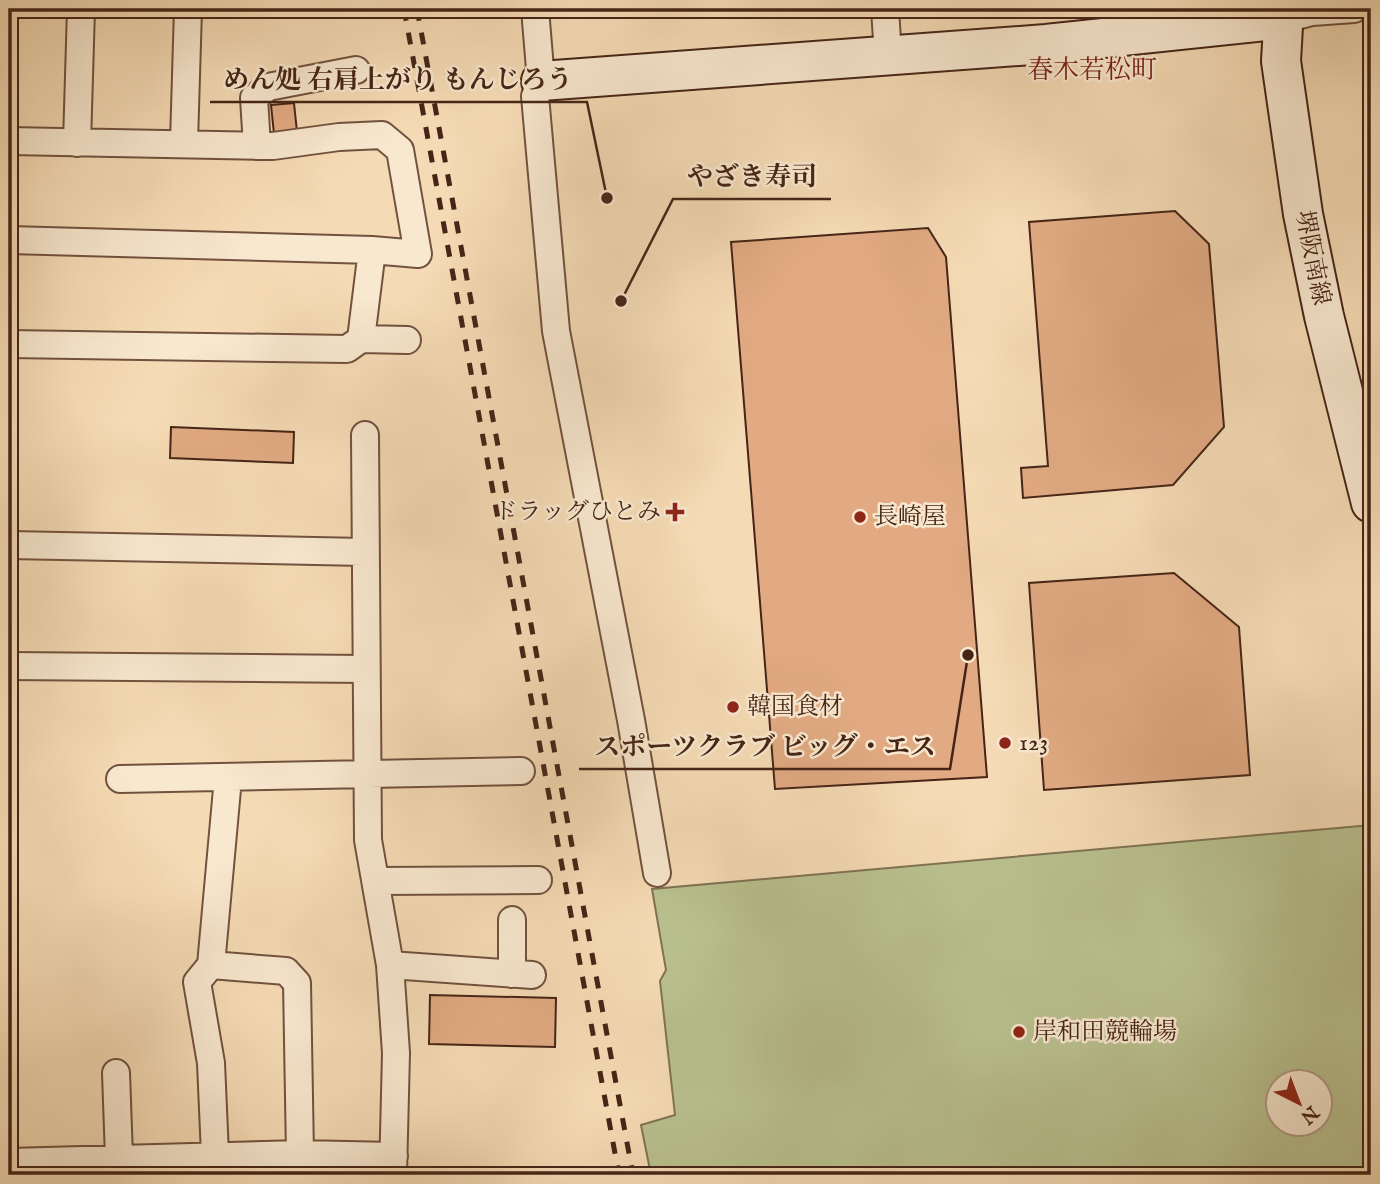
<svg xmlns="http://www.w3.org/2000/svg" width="1380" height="1184" viewBox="0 0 1380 1184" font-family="'IM FELL English','Noto Serif JP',serif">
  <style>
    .green { fill: #b9c18f; stroke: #807353; stroke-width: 2; fill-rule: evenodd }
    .building { fill: #e1aa83; stroke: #462517; stroke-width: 2 }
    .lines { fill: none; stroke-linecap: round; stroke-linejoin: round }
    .street-casing { stroke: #72523e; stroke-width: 30 }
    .secondary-casing { stroke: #462517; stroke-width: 42 }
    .street { stroke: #f8e8cf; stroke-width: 26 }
    .secondary { stroke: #f8e8cf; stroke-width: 38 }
    .rail { stroke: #462517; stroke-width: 5; stroke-dasharray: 12 12; stroke-linecap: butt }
    .poi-dot { fill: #8f2418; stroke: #f8e8cf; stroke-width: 2.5 }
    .labels { text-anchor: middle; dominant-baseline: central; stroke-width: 5; stroke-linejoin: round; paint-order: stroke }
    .street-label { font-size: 24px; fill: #462517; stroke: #f8e8cf }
    .poi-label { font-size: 24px; fill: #462517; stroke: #f8e8cf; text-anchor: start }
    .neighbourhood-label { font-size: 26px; fill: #7a1f14; stroke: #f8e8cf }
    .leader { fill: none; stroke: #462517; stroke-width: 2.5 }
    .callout-dot { fill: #462517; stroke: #f8e8cf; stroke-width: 2.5 }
    .callout-label { font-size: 26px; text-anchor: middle; font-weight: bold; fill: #462517; stroke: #f8e8cf; stroke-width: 5; stroke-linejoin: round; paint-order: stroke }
  </style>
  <rect width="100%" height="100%" fill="#f5dbb5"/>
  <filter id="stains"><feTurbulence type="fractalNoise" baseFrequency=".00286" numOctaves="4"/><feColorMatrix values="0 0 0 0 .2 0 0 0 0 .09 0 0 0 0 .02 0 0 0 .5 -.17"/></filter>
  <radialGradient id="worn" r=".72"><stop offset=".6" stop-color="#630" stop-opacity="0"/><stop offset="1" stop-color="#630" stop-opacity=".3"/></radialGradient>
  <path class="green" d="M1371,825V1175H651L641,1125L675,1115L660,981L666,970L652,889ZM1278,1082H1320V1124H1278Z"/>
  <path class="building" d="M294,103L297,132L274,134L271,105Z
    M1175,211L1209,244L1224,427L1173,485L1023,498L1021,468L1048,466L1029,222Z
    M928,228L946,257L987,777L775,789L731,242Z
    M171,427L294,432L293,463L170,458Z
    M1174,573L1239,627L1250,775L1044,790L1029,583Z
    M430,995L556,998L555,1047L429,1044Z"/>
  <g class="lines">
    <defs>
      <path id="street" d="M535,9L541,81L535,96L556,331L631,720L657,873
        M885,9L888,55
        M1285,19L1312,12L1354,9
        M9,141L273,146L339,137L382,135L400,150L418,254L372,250L9,240
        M184,142L188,9
        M77,143L81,9
        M257,146L254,98L268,87L356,70
        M361,339L407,340
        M9,344L347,349L361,339L372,250
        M365,435L368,840L390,965L396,1053L393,1175
        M9,545L364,552
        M9,666L366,669
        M228,778L211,965L286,971L297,983L300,1154
        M120,779L521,771
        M377,881L538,880
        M512,920V974
        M211,965L197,982L211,1063L215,1155
        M390,965L532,975
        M116,1073L119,1158
        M9,1162L300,1154L394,1156"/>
      <path id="secondary" d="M1284,9L1281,61L1303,214L1324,316L1371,503
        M541,81L1046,44L1285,19"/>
    </defs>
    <use href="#street" class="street-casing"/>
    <use href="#secondary" class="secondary-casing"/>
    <use href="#street" class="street"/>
    <use href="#secondary" class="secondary"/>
    <path class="rail" d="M404,9L619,1175
      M417,9L633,1175"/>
  </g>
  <g class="poi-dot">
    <path d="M671.5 501.5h7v7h7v7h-7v7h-7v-7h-7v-7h7z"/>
    <circle cx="860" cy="517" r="7"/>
    <circle cx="733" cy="707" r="7"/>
    <circle cx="1005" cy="743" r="7"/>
    <circle cx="1019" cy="1032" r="7"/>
  </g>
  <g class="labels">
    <g class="street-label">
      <text transform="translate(1312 258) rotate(79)">堺阪南線</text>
    </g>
    <g class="poi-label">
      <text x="661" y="512" text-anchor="end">ドラッグひとみ</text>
      <text x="874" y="517">長崎屋</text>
      <text x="747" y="707">韓国食材</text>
      <text x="1019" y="743">123</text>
      <text x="1033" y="1032">岸和田競輪場</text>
    </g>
    <g class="neighbourhood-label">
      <text x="1092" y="70">春木若松町</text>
    </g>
  </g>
  <path class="leader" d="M607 198L587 102H210M621 301L673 199H831M968 655L950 769H579"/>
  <g class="callout-dot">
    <circle cx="607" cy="198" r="7"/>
    <circle cx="621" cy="301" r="7"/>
    <circle cx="968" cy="655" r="7"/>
  </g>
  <g class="callout-label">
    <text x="398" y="88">めん処 右肩上がり もんじろう</text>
    <text x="752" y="185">やざき寿司</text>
    <text x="765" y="755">スポーツクラブ ビッグ・エス</text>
  </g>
  <rect width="1380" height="1184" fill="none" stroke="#f5dbb5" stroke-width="35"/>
  <rect x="10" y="10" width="1359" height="1163" fill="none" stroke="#462517" stroke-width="3.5"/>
  <rect x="18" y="18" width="1345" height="1149" fill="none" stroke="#462517" stroke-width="2"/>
  <g transform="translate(1299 1103) rotate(138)"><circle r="33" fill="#f8e8cf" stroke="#b19a85" stroke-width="2"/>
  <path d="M0-5L12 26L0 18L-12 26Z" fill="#8f2418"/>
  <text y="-10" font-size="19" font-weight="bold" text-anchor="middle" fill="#462517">N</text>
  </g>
  <rect width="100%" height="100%" filter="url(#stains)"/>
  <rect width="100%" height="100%" fill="url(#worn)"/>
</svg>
